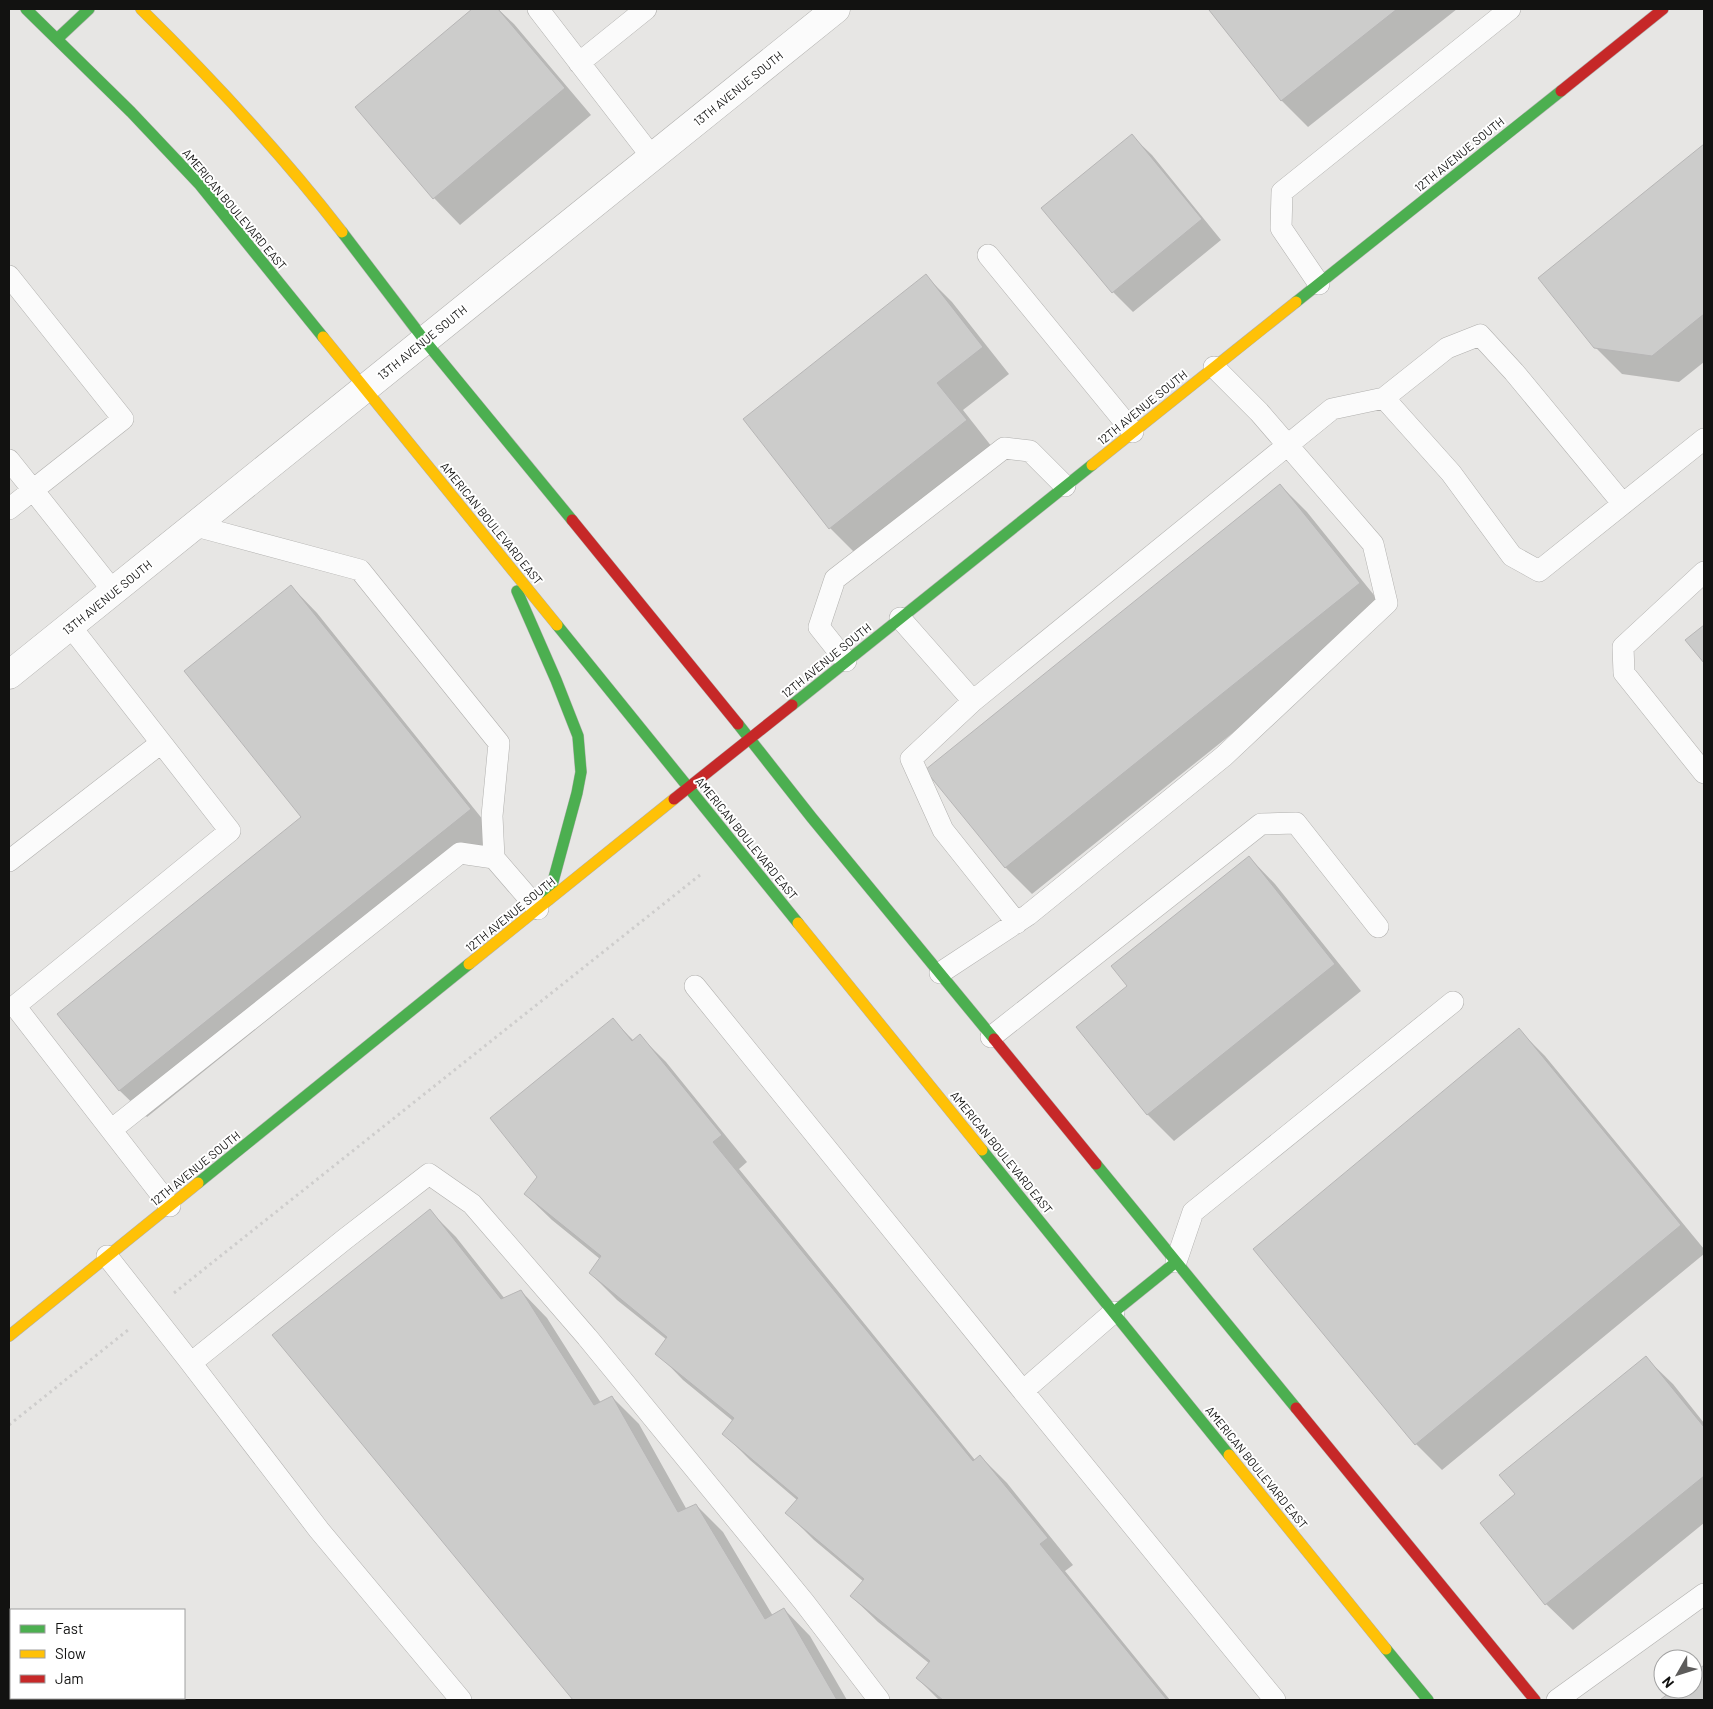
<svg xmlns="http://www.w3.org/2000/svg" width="1713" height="1709" viewBox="0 0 1713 1709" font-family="Barlow,sans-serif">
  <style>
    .shadow { fill: #0003 }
    .building { fill: #cccccb; stroke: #b7b6b6 }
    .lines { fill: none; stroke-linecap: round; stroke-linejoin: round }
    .lane-casing { stroke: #b1b0ae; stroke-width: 22 }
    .street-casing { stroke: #b1b0ae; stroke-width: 29 }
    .fast-casing { stroke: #b1b0ae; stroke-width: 12 }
    .slow-casing { stroke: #b1b0ae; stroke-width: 12 }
    .jam-casing { stroke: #b1b0ae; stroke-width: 12 }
    .path { stroke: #cecdcc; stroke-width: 3; stroke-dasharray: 2.5 4; stroke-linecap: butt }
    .lane { stroke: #fbfbfb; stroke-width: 21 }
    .street { stroke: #fbfbfb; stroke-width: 28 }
    .fast { stroke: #4caf50; stroke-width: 11 }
    .slow { stroke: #ffc107; stroke-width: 11 }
    .jam { stroke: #c62828; stroke-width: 11 }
    .labels { text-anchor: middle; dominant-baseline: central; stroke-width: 4; stroke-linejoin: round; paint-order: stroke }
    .street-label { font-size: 12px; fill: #121211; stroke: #fff }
  </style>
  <rect width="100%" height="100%" fill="#e7e6e4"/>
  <path class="shadow" d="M474,9H498L514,24L591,115L460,225L434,198L357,107Z
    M1213,9H1457L1308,127L1282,101L1210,11Z
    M1131,135L1152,155L1221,240L1133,312L1113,292Z
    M1704,146V362L1679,382L1622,374L1595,347L1539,278Z
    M926,276L952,302L1009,374L963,410L992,447L856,554L830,528Z
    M1280,485L1307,512L1386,610L1032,894L1006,868L927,770Z
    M291,586L317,613L496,836L147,1117L120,1091L58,1014L303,817Z
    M1249,857L1275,884L1361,991L1174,1141L1148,1115L1077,1027L1128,986Z
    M613,1020L634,1041L640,1036L666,1062L747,1162L739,1169L975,1460L980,1456L1007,1483L1073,1565L1065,1571L1170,1700H939L917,1678L930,1664L878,1622L851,1596L864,1582L814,1540L787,1513L797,1500L750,1460L724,1434L733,1421L683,1380L657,1353L667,1340L617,1300L590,1273L600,1259L552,1220L525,1194L539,1177Z
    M1519,1030L1545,1056L1704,1249V1254L1442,1470L1416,1444Z
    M430,1211L456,1237L505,1299L521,1291L547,1318L601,1403L612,1397L639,1424L687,1510L696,1505L723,1532L773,1616L784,1609L810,1636L847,1700H574L274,1335Z
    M1646,1358L1673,1384L1704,1423V1523L1573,1630L1546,1604L1517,1495Z
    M1704,1666V1700H1662L1676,1689H1693V1675Z"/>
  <path class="building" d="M472,9H498L565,88L433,199L355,107Z
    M1211,9H1397L1281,101L1209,10Z
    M1132,134L1202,219L1112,293L1041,208Z
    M1704,144V314L1652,356L1594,348L1538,278Z
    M926,274L983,347L937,383L967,420L829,529L743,419Z
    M1280,484L1360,583L1005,868L925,770Z
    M291,585L471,809L119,1091L57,1014L301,817L184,671Z
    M1704,625V663L1685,640Z
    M1249,856L1335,964L1147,1115L1076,1027L1127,986L1111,966Z
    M613,1018L632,1041L640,1034L722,1135L713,1142L973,1461L980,1455L1048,1538L1040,1544L1167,1700H943L916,1678L930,1661L850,1596L864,1579L785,1513L798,1498L722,1434L734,1418L655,1354L667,1337L589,1273L601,1256L524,1194L537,1177L490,1118Z
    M1519,1028L1681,1225L1415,1445L1253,1249Z
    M430,1209L501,1299L521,1290L594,1405L612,1396L678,1512L696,1504L765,1619L784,1608L837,1700H573L272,1335Z
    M1646,1356L1704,1427V1476L1545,1605L1480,1523L1515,1494L1499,1475Z
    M1704,1665V1700H1660L1674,1689H1693V1674Z"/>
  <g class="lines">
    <defs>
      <path id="lane" d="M538,9L652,157
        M579,63L646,9
        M988,255L1133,432
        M9,276L123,419L33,490L9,460
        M1319,284L1281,228L1282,192L1510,9
        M1384,398L1447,348L1480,335L1514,372L1623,504
        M9,509L33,490L114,592
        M196,526L360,570L499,743L492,816L494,858L538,909
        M1704,572L1623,647L1624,673L1704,773
        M900,618L973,701
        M71,627L230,831L15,1006L170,1206
        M846,661L819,627L835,579L1004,448L1030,451L1065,486
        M9,861L161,743
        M1017,923L943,830L911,759L973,701L1332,409L1384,398L1451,473L1512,556L1539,571L1704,439
        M940,973L1028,915L1224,756L1387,603L1373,544L1259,412L1214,367
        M695,986L1023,1391
        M991,1037L1261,824L1296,823L1378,927
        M111,1130L460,853L494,858
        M107,1256L191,1363L345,1239L429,1174L472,1204L587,1337L804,1602L879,1700
        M1176,1262L1193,1212L1453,1002
        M1114,1312L1023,1391L1275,1700
        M191,1363L319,1530L461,1700
        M1557,1700L1704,1594"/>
      <path id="street" d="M9,675L836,9"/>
      <path id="fast" d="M26,9L131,112L200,185L323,337
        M57,39L89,9
        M342,232L425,341L572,520
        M1296,302L1561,91
        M517,591L556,680L578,736L581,772L577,793L548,900
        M557,625L798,923
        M792,705L1092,465
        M738,724L812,818L994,1039
        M982,1150L1229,1455
        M1096,1164L1296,1408
        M198,1183L469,964
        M1114,1312L1176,1262
        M1386,1649L1428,1700"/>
      <path id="slow" d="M141,9C212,79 281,153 342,232
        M323,337L557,625
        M1092,465L1296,302
        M798,923L982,1150
        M469,964L674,799
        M9,1336L198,1183
        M1229,1455L1386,1649"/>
      <path id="jam" d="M1561,91L1663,9
        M572,520L738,724
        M674,799L792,705
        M994,1039L1096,1164
        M1296,1408L1535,1700"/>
    </defs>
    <use href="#lane" class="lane-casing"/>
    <use href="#street" class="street-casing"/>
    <use href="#fast" class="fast-casing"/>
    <use href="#slow" class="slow-casing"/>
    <use href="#jam" class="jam-casing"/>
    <path class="path" d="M174,1293L700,875
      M9,1425L128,1330"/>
    <use href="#lane" class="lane"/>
    <use href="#street" class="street"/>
    <use href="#fast" class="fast"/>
    <use href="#slow" class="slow"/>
    <use href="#jam" class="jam"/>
  </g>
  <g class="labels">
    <g class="street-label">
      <text transform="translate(738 88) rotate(-39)">13TH AVENUE SOUTH</text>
      <text transform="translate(1459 154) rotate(-39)">12TH AVENUE SOUTH</text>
      <text transform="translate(235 209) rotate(50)">AMERICAN BOULEVARD EAST</text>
      <text transform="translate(422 342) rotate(-39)">13TH AVENUE SOUTH</text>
      <text transform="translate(1142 407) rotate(-39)">12TH AVENUE SOUTH</text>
      <text transform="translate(492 523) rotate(51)">AMERICAN BOULEVARD EAST</text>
      <text transform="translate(107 597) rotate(-39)">13TH AVENUE SOUTH</text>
      <text transform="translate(826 660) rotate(-39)">12TH AVENUE SOUTH</text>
      <text transform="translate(747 838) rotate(51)">AMERICAN BOULEVARD EAST</text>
      <text transform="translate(510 914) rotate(-39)">12TH AVENUE SOUTH</text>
      <text transform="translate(1002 1152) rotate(51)">AMERICAN BOULEVARD EAST</text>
      <text transform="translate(195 1168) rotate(-39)">12TH AVENUE SOUTH</text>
      <text transform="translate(1257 1467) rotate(51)">AMERICAN BOULEVARD EAST</text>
    </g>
  </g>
  <rect width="1713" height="1709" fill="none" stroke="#121211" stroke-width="20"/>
  <rect x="10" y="1609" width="175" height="90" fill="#ffffff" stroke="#a0a0a0"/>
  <rect x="20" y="1625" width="25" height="8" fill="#4caf50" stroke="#a0a0a0"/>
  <text x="55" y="1634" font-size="15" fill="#121211">Fast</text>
  <rect x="20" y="1650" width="25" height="8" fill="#ffc107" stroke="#a0a0a0"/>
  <text x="55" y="1659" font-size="15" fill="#121211">Slow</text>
  <rect x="20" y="1675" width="25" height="8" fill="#c62828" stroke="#a0a0a0"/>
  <text x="55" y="1684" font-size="15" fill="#121211">Jam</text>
  <g transform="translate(1678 1674) rotate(231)"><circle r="24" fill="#ffffff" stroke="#a0a0a0"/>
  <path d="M0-4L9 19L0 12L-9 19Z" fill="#5d5c5b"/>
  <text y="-8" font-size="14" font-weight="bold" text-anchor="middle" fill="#121211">N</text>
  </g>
</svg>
